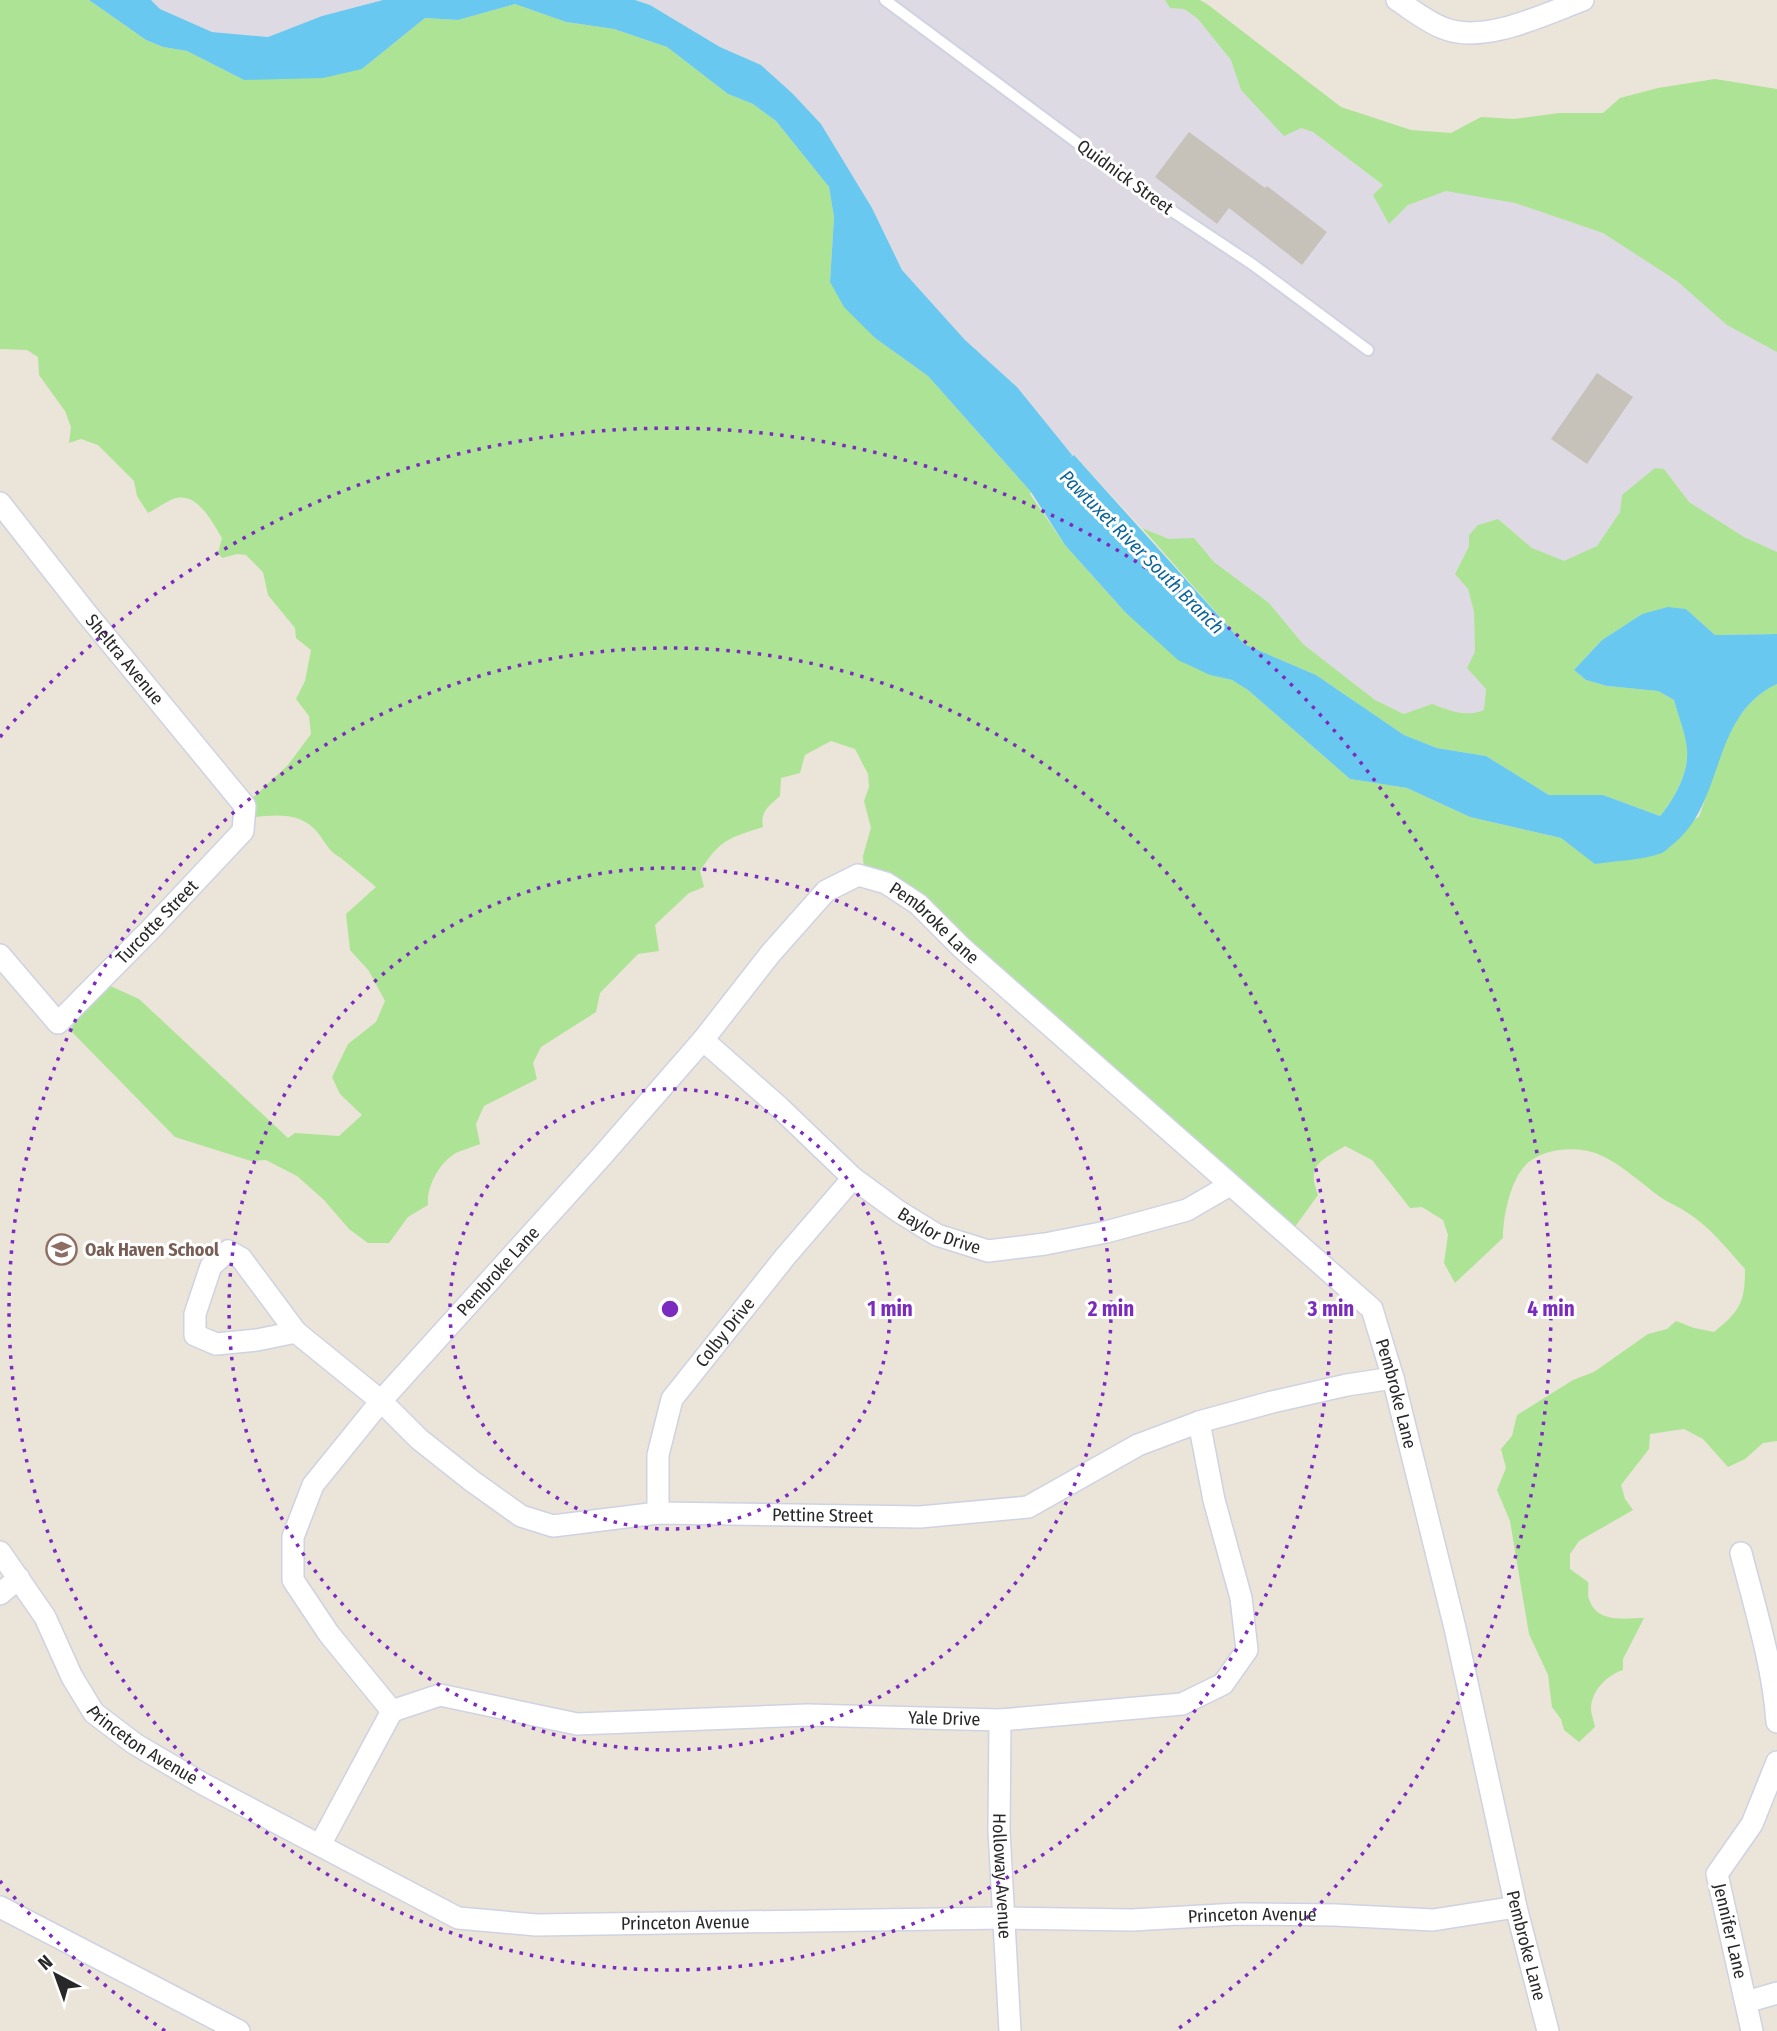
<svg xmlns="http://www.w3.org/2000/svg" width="1777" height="2031" viewBox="0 0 1777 2031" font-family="'Fira Sans Condensed',sans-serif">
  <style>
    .industrial { fill: #dddae3 }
    .green { fill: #ace394 }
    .water { fill: #69c8f0 }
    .building { fill: #c6c1b9 }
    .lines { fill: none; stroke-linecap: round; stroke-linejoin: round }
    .lane-casing { stroke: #cfd2e2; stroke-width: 14 }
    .street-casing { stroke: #cfd2e2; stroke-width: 24 }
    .lane { stroke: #fff; stroke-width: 10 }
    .street { stroke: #fff; stroke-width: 21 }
    .ring { fill: none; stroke: #7b2cbf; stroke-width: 3.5; stroke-dasharray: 3.5 7 }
    .labels { text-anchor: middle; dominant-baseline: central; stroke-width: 6; stroke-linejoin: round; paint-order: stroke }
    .street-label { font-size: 18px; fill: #282828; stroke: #fff }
    .education-label { font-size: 18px; font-weight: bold; fill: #785e54; stroke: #fff; text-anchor: start }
    .water-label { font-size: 19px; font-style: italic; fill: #0b649a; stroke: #fff }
    .centre { fill: #7b2cbf; stroke: #fff; stroke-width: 3.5 }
    .ring-label { font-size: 21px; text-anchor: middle; font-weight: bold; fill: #7b2cbf; stroke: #fff; stroke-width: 6; stroke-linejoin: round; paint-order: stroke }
  </style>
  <rect width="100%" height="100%" fill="#ebe4d9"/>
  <path class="industrial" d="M151,0H383L322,16L268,37L212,32L160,9Z
    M635,0H1165L1170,8L1184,9L1197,18L1231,60L1241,90L1301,128L1313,132L1384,186L1389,223L1408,205L1446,190L1515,203L1603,233L1677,281L1728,325L1777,352V552L1744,537L1689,502L1664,469L1622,495L1620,512L1597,546L1564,562L1532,548L1498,519L1478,525L1469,535V545L1455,574L1468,589L1474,612L1475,652L1486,689L1484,710L1473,715L1455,712L1432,704L1405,714L1375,700L1303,644L1269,603L1214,562L1195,539H1169L1142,528L1074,455L1071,457L1017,387L965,340L902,270L872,208L821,124L792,93L761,65L720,47L650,5Z"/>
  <path class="green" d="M0,0H89L146,40L163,47L187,51L244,80L362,69L425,18L458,20L515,4L566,22L614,29L667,47L728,94L753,104L776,121L829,187L834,217L830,282L875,338L928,376L1031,492L1030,494L1065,545L1125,612L1210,675L1232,680L1248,690L1350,779L1407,788L1470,817L1561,838L1596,864L1699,817C1716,770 1727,707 1777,684V1441L1763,1443L1745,1459L1728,1467L1703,1439L1684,1429L1650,1434L1649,1449L1621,1485L1625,1499L1633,1510L1579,1541L1570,1554V1569L1588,1582C1589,1587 1587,1595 1589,1599C1597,1624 1625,1618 1644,1618L1623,1659V1670C1607,1675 1591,1691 1591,1709C1591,1714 1594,1721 1595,1727L1579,1742L1564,1730L1561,1719L1552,1707L1548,1675L1529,1634L1510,1521L1497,1490L1506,1468L1501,1449L1512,1436L1517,1415L1573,1380L1594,1372L1648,1334L1667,1329L1676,1321L1694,1328L1714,1332C1740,1311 1745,1303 1745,1269C1728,1250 1710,1227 1688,1213C1679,1207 1669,1203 1660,1197C1640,1182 1621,1164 1598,1154C1575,1145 1535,1148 1520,1172C1509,1189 1503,1218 1503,1238L1455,1283L1444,1263L1448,1235L1443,1220L1422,1207L1410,1208L1372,1160L1345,1146C1321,1161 1306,1164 1318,1195L1289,1235L958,947L864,874L863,856L871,828L864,801L869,787L868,774L855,749L831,741L805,755L800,773L781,778L780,796C769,806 760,811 763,827C728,838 720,840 700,871L704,887L689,893L655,925L659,951L638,954L600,993L596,1012L541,1047L533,1063L537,1079L484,1106L476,1124L480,1144C473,1147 465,1149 458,1152C441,1160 426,1186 428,1205L408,1217L389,1243H368L349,1229L324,1200L297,1176L266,1160L251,1161L175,1137L70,1030L88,1003L106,984L139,999L288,1138L295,1133L339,1136L362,1115L340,1094L332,1077L348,1044L376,1022L385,1001L369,971L350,950L346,914L376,887L341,858C330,853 325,842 318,833C299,809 270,816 244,818V806L288,765L311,734L309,716L296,699L305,681L311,650L296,638L295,628L268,595L263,572L246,555L237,554L222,558L218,553L222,538C212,522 197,490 173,499C165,502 156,509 148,513L137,496L134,481L98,445L81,439L69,443L71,427L65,411L39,375L38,357L27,350L0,349Z
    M1165,0H1200L1207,4L1341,107L1411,130L1451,133L1481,117L1514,119L1559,113H1603L1620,98L1658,88L1715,79L1777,89V352L1727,325L1677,281L1603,233L1515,203L1446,191L1408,205L1389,224L1373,195L1383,185L1313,132L1301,128L1284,136L1241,90L1231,60L1197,18L1184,9L1170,8Z
    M1655,468L1664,469L1689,502L1744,537L1777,552V634L1715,635L1686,609L1642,614L1602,640L1574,670L1586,680L1607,686L1658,691L1674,700C1678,716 1686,733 1687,749C1689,772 1674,800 1660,816L1603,795H1549L1486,756L1437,748L1404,735L1316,675L1244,644L1142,528L1169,539L1194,538L1214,562L1269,603L1303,644L1375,700L1404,714L1432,704C1449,710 1465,718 1484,710L1486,689L1467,668L1475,652L1474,612L1468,589L1455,574L1469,546V535L1478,525L1498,519L1532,548L1564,561L1597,546L1620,512L1622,495Z"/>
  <path class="water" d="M89,0H151L160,9L212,32L268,37L322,16L383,0H635L650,5L720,47L761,65L792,93L821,124L872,208L902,270L965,340L1017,387L1072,455L1071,457L1074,455L1244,644L1316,675L1404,735L1437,748L1486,756L1549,795H1603L1660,816C1674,800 1689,772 1687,750C1686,734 1678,716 1674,700L1658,691L1607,686L1586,680L1574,670L1602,640L1642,614L1668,607L1686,609L1715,635L1777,634V684C1709,716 1726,803 1672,845C1668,848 1664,853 1659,854C1642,860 1614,861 1595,864L1561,838L1470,817L1407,788L1350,779L1248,690L1232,680L1210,675L1178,660L1125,612L1065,545L1031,492L928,376L875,338L844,307L830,282L834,217L829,187L776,121L753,104L728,94L667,47L614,29L566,22L515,4L458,20L425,18L362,69L323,78L244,80L187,51L163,47L146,40Z"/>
  <path class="building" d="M1189,132L1265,188L1267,186L1327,232L1302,265L1229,208L1217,224L1155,177Z
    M1597,373L1633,397L1587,464L1551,439Z"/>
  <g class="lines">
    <defs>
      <path id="lane" d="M885,0L1142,191L1252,264L1368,350"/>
      <g id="street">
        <path d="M1397,0C1411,9 1427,22 1443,28C1483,45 1545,14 1583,0"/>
        <path id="s1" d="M0,503L87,614L245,806L243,831L150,930L58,1023L0,955"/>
        <path id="s2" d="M703,1040L779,1107L853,1178L898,1211L937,1235L988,1251L1045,1244L1106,1232L1187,1210L1230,1185"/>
        <path d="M228,1251L241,1258L296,1332L257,1340L216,1344L195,1335V1314L211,1266Z"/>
        <path id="s3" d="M296,1332L381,1401L419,1439L472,1481L521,1516L553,1526L658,1513L920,1517L1028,1507L1138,1445L1199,1422L1272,1402L1347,1385L1393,1378"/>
        <path id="s4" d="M658,1513V1455L672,1399L785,1257L853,1178"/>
        <path id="s5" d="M0,1552L45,1617L72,1677L94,1713L135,1744L205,1785L458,1918L536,1925L1005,1918L1132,1920L1238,1914L1335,1915L1433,1920L1516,1907"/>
        <path d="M1741,1553C1755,1608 1773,1665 1777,1722"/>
        <path d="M0,1594L19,1578"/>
        <path id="s6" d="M392,1711L329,1634L293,1580V1537L313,1485L381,1401L602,1156L703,1040L771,953L826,891L858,875L886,883L918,904L961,947L1372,1309L1393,1378L1455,1628L1516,1907L1548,2031"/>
        <path id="s7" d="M392,1711L440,1695L577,1724L807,1715L1000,1720L1182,1704L1223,1684L1247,1650L1241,1598L1214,1500L1199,1422"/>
        <path id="s8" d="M1000,1720L999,1831L1010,2031"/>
        <path d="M320,1845L392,1711"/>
        <path d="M0,1907L239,2031"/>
        <path d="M1746,2002L1777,1993"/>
        <path d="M1752,2031L1717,1874L1752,1824L1777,1762"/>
      </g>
    </defs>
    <use href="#lane" class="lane-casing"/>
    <use href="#street" class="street-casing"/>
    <use href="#lane" class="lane"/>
    <use href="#street" class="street"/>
  </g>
  <g class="ring">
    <circle cx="670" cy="1309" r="220"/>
    <circle cx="670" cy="1309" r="441"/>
    <circle cx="670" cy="1309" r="661"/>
    <path d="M165 2031A881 881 0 0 1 0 1881M0 737A881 881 0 1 1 1175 2031"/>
  </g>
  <defs>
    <symbol id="school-ring" viewBox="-11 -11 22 22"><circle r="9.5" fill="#fff" stroke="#8d6e63" stroke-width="1.5"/><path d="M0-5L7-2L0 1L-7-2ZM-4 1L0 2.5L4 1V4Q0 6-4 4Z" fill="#8d6e63"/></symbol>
  </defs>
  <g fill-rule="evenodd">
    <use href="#school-ring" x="44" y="1232" width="35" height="35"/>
  </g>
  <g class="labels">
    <g class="street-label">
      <text transform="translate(1125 177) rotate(36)">Quidnick Street</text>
      <text stroke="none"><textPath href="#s1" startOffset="200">Sheltra Avenue</textPath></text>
      <text transform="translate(157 922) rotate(-46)">Turcotte Street</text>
      <text stroke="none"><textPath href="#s6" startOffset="1176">Pembroke Lane</textPath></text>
      <text stroke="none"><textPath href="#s2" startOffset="306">Baylor Drive</textPath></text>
      <text stroke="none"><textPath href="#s6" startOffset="546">Pembroke Lane</textPath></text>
      <text stroke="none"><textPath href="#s4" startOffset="201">Colby Drive</textPath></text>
      <text stroke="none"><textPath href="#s6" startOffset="1848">Pembroke Lane</textPath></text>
      <text stroke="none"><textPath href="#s3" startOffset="595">Pettine Street</textPath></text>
      <text stroke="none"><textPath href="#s7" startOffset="558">Yale Drive</textPath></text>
      <text stroke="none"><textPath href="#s5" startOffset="245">Princeton Avenue</textPath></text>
      <text stroke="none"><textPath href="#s8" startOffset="156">Holloway Avenue</textPath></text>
      <text stroke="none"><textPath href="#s5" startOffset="1400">Princeton Avenue</textPath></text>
      <text stroke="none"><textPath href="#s5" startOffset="833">Princeton Avenue</textPath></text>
      <text transform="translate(1730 1931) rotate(77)">Jennifer Lane</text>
      <text stroke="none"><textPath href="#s6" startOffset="2415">Pembroke Lane</textPath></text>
    </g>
    <g class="education-label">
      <text x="85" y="1250">Oak Haven School</text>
    </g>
    <g class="water-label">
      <text transform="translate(1142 552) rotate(45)">Pawtuxet River South Branch</text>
    </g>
  </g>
  <circle cx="670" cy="1309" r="10" class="centre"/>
  <g class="ring-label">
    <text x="890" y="1316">1 min</text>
    <text x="1111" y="1316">2 min</text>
    <text x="1331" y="1316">3 min</text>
    <text x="1551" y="1316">4 min</text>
  </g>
  <g transform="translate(56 1975) rotate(319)" stroke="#ffffff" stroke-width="5" paint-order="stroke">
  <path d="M0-5L12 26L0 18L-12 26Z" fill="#282828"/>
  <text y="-10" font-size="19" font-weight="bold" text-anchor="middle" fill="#282828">N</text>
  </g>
</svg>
